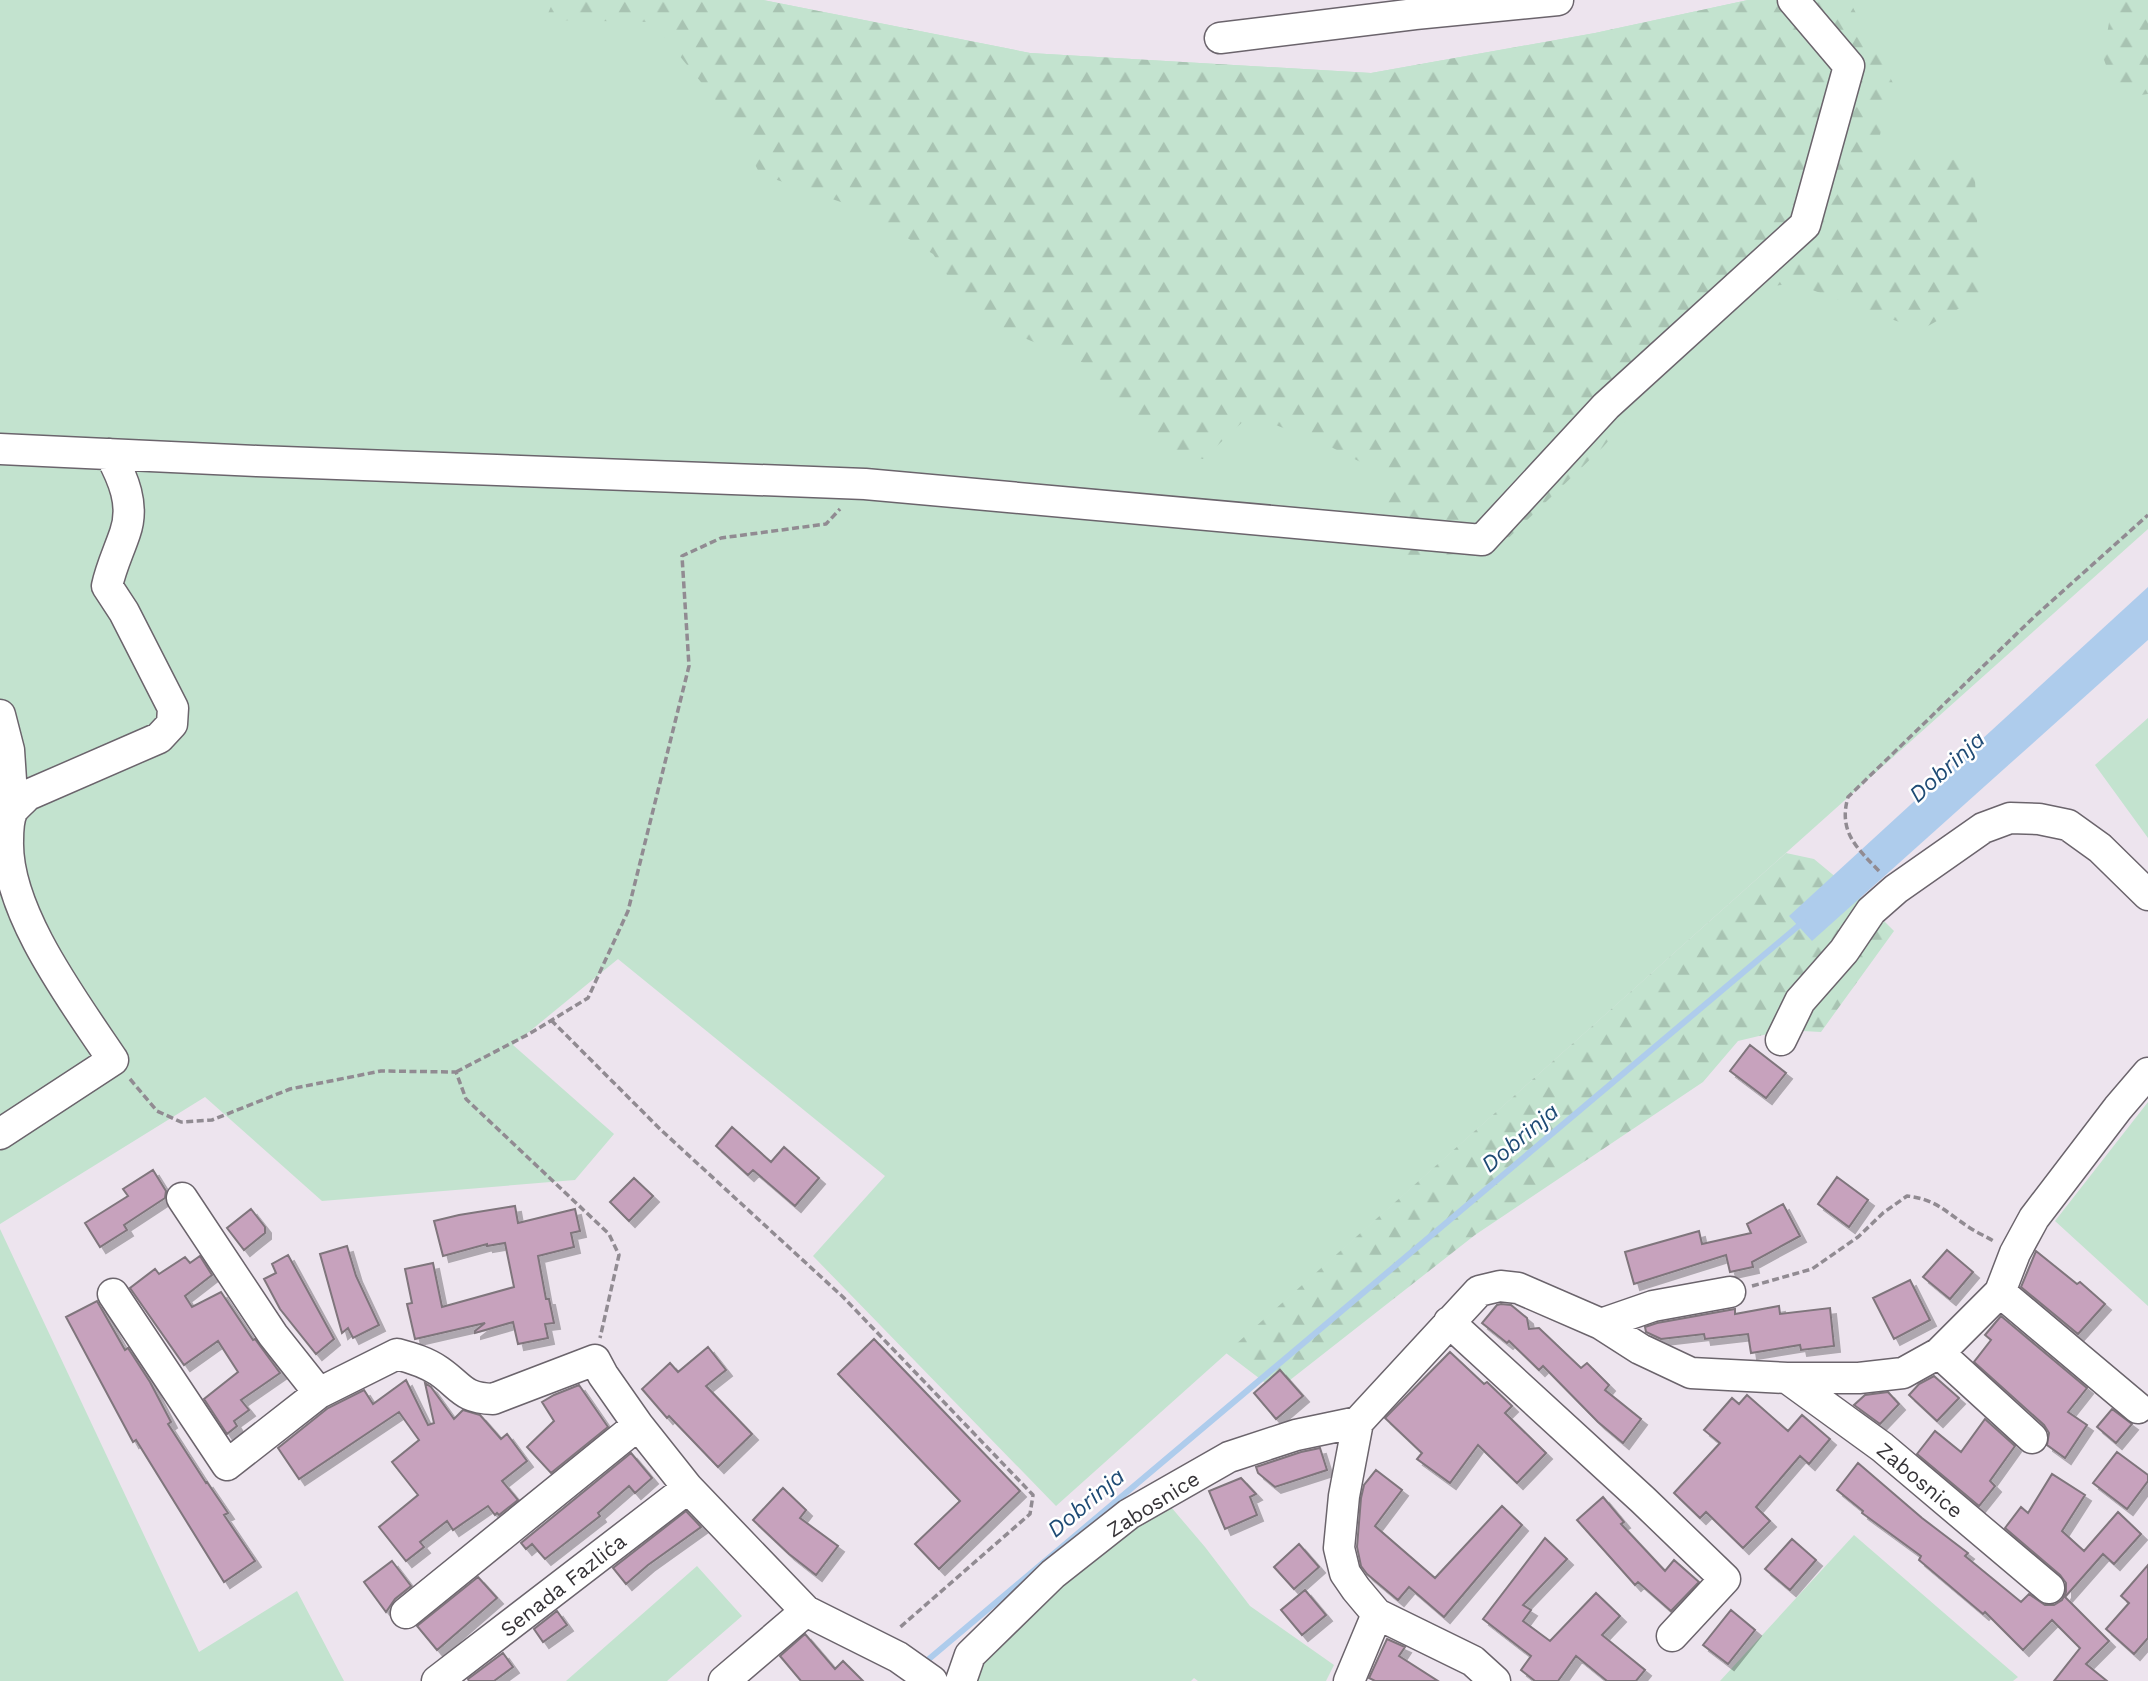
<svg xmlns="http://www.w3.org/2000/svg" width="2148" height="1681" viewBox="0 0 2148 1681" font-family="'Work Sans',sans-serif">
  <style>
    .green { fill: #c3e3cf }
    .forest { fill: url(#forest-firs) }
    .water { fill: #aeccec }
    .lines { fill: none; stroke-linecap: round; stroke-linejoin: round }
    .stream { stroke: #aeccec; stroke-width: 6 }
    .building { fill: #c7a2bd; stroke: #7f757c; stroke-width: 2; filter: url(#shadow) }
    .minor-casing { stroke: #6b646c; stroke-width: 33 }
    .path { stroke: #918b92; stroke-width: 3.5; stroke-dasharray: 7 3.5; stroke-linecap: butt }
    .minor { stroke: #fff; stroke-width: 30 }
    .labels { text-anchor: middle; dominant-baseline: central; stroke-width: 5; stroke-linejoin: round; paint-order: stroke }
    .street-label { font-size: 21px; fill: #363337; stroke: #fff }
    .water-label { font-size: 23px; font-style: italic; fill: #1f4b75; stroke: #fff }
  </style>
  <defs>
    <pattern id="forest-firs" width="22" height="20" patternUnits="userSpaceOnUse" patternTransform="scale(1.75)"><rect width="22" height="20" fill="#c3e3cf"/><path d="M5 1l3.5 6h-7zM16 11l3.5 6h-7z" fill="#a8c3b2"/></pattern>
    <filter id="shadow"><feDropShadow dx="6" dy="6" stdDeviation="0" flood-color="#0004"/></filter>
  </defs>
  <rect width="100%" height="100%" fill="#ede4ee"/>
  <path class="green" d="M0,0H763L1030,53L1371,73L1595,33L1748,0H2148V529L1056,1506L813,1256L885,1176L618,959L513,1045L614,1134L575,1180L322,1201L205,1097L0,1224Z
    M2148,718V838L2095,765Z
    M2148,1102V1306L2055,1221Z
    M0,1229L199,1652L297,1591L344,1681H0Z
    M1154,1487L1205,1547L1250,1606L1334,1665L1326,1681H1198L1194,1678L1191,1681H968L959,1670Z
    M1854,1535L2018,1677L2013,1681H1720Z
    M697,1566L742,1616L667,1681H566Z"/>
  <path class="forest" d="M554,0H763L1030,53L1371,73L1595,33L1748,0H1849L1893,83L1875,155L1974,161L1981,296L1921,330L1796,284L1743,288L1603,447L1495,551L1398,559L1382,473L1329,446L1250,415L1203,459L1159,454L1088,365L975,317L933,254L861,209L760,174L731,119L652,22L545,20Z
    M2113,0H2148V94L2118,98L2103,57Z
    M1786,853L1814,859L1861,898L1894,931L1821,1032L1784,1030L1738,1041L1703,1082L1475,1235L1276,1391L1226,1353Z"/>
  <path class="water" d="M2148,587V640L1812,941L1789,916Z"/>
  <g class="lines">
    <path class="stream" d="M923,1664L1803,922"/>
  </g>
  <path class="building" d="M1750,1045L1786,1073L1766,1098L1730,1071Z
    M732,1127L771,1162L784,1147L819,1178L795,1206L753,1170L748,1175L716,1146Z
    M153,1170L166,1191L165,1198L124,1225L127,1230L100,1247L85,1223L128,1196L123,1189Z
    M1837,1177L1868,1200L1849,1227L1818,1204Z
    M634,1178L653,1196L629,1221L610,1202Z
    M1783,1204L1800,1236L1752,1262L1753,1267L1730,1272L1726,1255L1634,1284L1625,1252L1699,1231L1702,1244L1751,1233L1747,1224Z
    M515,1206L518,1223L575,1209L580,1231L571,1233L574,1247L538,1256L546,1299H549L554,1323L545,1324L548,1338L518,1344L513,1322L475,1333V1331L485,1323L415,1339L407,1304L412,1303L405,1269L433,1263L442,1307L514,1287L505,1243L487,1246V1244L443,1256L434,1221L459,1215Z
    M251,1209L265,1227V1233L244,1250L227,1228Z
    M347,1246L356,1276L379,1325L353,1338L348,1328L342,1333L320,1254Z
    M1947,1250L1973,1272L1950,1299L1923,1277Z
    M2036,1251L2077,1284L2080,1282L2105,1304L2078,1334L2021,1287Z
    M288,1255L334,1339L316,1354L280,1309L264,1279L276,1273L272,1264Z
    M200,1256L212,1275L185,1296L192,1307L221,1292L253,1340L255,1339L280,1373L241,1400L249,1410L234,1421L237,1426L227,1434L204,1399L238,1372L218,1341L184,1365L130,1288L155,1269L159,1274L185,1257L190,1263Z
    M1910,1280L1930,1320L1894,1339L1873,1298Z
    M97,1301L125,1350L128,1348L150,1382L171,1422L168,1424L206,1483L207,1482L228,1513L224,1515L255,1561L224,1582L136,1440L133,1442L66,1317Z
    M1501,1304L1511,1305L1527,1318L1529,1329L1539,1328L1581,1368L1587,1363L1609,1385L1605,1390L1641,1419L1623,1443L1598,1422L1543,1366L1539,1370L1509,1341L1507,1343L1482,1323L1497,1305Z
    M1779,1306L1780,1314L1830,1308L1834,1346L1801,1350L1800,1345L1751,1353L1748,1334L1705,1339L1704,1334L1661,1339L1646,1332L1645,1327L1657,1323L1735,1309V1314Z
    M2001,1316L2087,1388L2068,1412L2087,1425L2065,1458L2047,1445L2049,1433L2044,1425L1974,1362L1991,1340L1985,1335Z
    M874,1339L1020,1491L939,1569L915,1544L960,1501L838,1374Z
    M708,1347L726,1370L706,1386L752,1434L718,1467L669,1416L667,1418L642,1389L670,1363L678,1372Z
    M1450,1352L1484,1384L1487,1382L1512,1406L1505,1413L1546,1453L1517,1483L1478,1445L1450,1483L1417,1459L1422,1453L1385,1418Z
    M1280,1370L1303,1396L1276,1419L1254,1393Z
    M1934,1376L1959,1398L1937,1421L1909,1395L1919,1384Z
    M406,1380L428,1425L434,1423L425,1383L431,1387L454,1419L463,1410L480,1415L501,1439L507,1434L527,1461L502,1481L518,1500L499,1515L497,1513L495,1515L488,1506L453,1530L447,1521L420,1542L424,1547L406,1561L379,1527L418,1495L392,1462L419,1440L399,1412L299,1479L278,1448L328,1408L364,1390L373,1404Z
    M579,1385L608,1427L551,1473L527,1447L554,1421L542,1402L554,1395Z
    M1888,1392L1899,1404L1880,1424L1854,1405L1865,1395Z
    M1747,1395L1788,1431L1802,1415L1830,1439L1809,1464L1800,1456L1756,1507L1770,1521L1743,1548L1706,1512L1700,1518L1674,1493L1720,1443L1704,1430L1732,1398L1739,1404Z
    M2112,1409L2132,1424L2116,1443L2097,1427Z
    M1985,1419L2015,1446L1990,1481L1995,1486L1979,1506L1917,1454L1935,1431L1961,1452Z
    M1320,1448L1327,1470L1275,1487L1258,1473L1256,1467L1301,1452Z
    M2117,1452L2148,1475V1481L2127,1509L2093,1483Z
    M631,1453L652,1478L635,1493L629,1486L598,1513L600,1516L545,1559L532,1544L526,1549L521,1543Z
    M1858,1463L1922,1518L1968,1553L1965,1556L2021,1602L2029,1594L2045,1605H2054L2062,1600L2066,1592V1583L2060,1575L2005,1528L2021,1507L2028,1513L2052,1474L2085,1495L2062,1531L2084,1551L2118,1512L2141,1534L2114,1564L2103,1554L2065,1597L2109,1641L2086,1664L2107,1681H2054L2080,1648L2052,1620L2023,1650L1985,1612L1983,1614L1919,1560L1921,1556L1862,1513L1863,1511L1837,1490Z
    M1376,1470L1402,1490L1375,1526L1435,1578L1502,1506L1522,1525L1444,1617L1409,1587L1398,1600L1367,1574L1361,1566L1357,1547L1361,1498L1364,1485Z
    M1241,1478L1256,1494L1250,1497L1257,1515L1225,1529L1209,1491Z
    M783,1488L806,1510L800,1518L838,1546L816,1575L789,1554L753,1520Z
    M1603,1497L1624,1522L1621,1524L1665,1571L1674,1560L1699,1582L1671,1611L1638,1582L1635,1585L1577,1520Z
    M686,1511L701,1527L648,1565L626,1584L613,1568Z
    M1545,1538L1567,1559L1523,1605L1531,1610L1523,1621L1550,1641L1596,1593L1620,1616L1602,1635L1645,1670L1636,1681H1607L1576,1656L1558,1681H1535L1521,1670L1531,1656L1483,1619Z
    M1792,1539L1816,1560L1790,1590L1765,1569Z
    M1299,1544L1319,1567L1294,1589L1274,1567Z
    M392,1561L411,1586L395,1599L386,1612L364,1582Z
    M2148,1565V1638L2134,1654L2106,1629L2129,1603L2121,1596Z
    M478,1577L497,1598L437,1650L417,1626Z
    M1305,1590L1326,1615L1302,1635L1281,1610Z
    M1731,1610L1755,1630L1728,1664L1703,1645Z
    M557,1611L567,1625L543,1642L534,1629Z
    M805,1634L835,1669L843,1661L863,1681H801L780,1656Z
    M1387,1639L1405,1647L1399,1656L1438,1681H1375L1369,1678Z
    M503,1653L513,1667L494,1681H469L468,1679Z"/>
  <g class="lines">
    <defs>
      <path id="minor" d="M1220,38L1415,14L1558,0
        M0,449L257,461L865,484L1482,540L1606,406L1805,225L1849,66L1793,0
        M0,715L9,750L13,810
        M1781,1040L1800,1001L1844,951L1871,911L1896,889L1983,828L2010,818L2039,819L2068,825L2100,848L2148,895
        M0,1134L113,1060C75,1003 6,912 8,841C8,832 8,819 13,810C17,805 24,799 28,795L159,738L172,724L173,708L124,612L107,586C111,567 119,551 125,533C135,505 123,478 110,454
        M182,1198L273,1335L319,1393
        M2000,1292L2138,1408
        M113,1294L227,1465L319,1393L397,1354C412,1358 426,1362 439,1371C462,1387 462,1398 493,1399L595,1360L603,1375L638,1425L688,1488L806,1611L898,1657L932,1681
        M1449,1322L1643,1500L1725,1579L1672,1636
        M1601,1324L1653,1306L1730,1292
        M1939,1353L2032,1438
        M1787,1378L1882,1447L2049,1588
        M1358,1422L1344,1496L1339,1548L1345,1573L1356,1589L1377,1614L1473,1661L1495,1681
        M406,1613L638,1425
        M437,1681L688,1488
        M724,1681L806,1611
        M961,1681L970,1655L1053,1574L1129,1514L1229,1457L1296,1435L1358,1422L1479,1291L1500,1286L1518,1288L1601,1324L1640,1349L1691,1373L1787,1378H1859L1903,1373L1939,1353L2000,1292L2015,1253L2034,1218L2118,1108L2148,1073
        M1349,1681L1377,1614"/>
    </defs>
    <use href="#minor" class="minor-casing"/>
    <path class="path" d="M1879,871C1857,848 1838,832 1848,797L2034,617L2148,515
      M551,1020L661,1130L843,1297L1033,1495L1030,1514L898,1629
      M456,1072L529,1034L588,998L628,911L689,666L682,556L721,538L826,524L840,509
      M130,1079L157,1111L181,1122L212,1120L290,1089L381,1071L456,1072L466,1099L609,1234L619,1255L600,1338
      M1752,1286L1812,1269L1858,1237L1883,1213L1907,1196C1936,1199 1947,1213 1970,1228C1978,1233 1987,1237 1995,1242"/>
    <use href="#minor" class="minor"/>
  </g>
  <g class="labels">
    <g class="street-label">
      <text transform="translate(1920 1480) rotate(40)">Zabosnice</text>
      <text transform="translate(1153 1504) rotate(-32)">Zabosnice</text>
      <text transform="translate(563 1585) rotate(-38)">Senada Fazlića</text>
    </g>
    <g class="water-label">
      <text transform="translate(1947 767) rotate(-42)">Dobrinja</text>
      <text transform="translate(1520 1138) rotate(-40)">Dobrinja</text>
      <text transform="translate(1086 1503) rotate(-40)">Dobrinja</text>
    </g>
  </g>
</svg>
